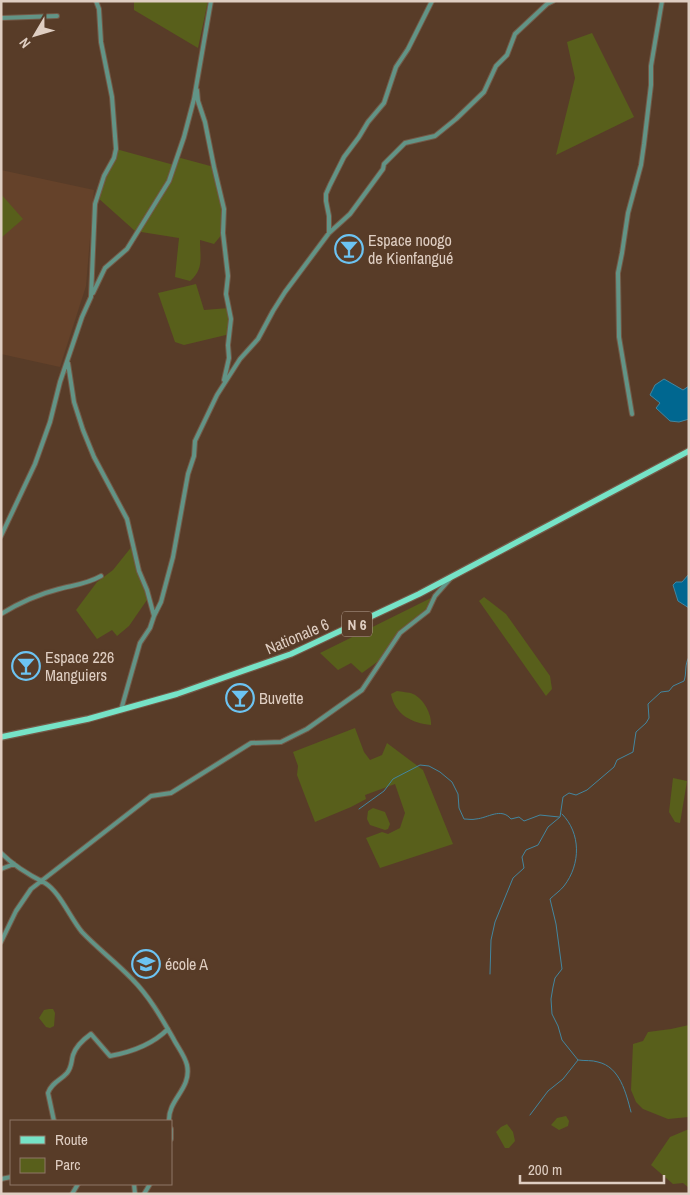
<svg xmlns="http://www.w3.org/2000/svg" width="690" height="1195" viewBox="0 0 690 1195" font-family="'Archivo Narrow',sans-serif">
  <style>
    .built { fill: #65422a }
    .green { fill: #585f1b }
    .water { fill: #006790; stroke: #43869f }
    .lines { fill: none; stroke-linecap: round; stroke-linejoin: round }
    .stream { stroke: #43869f; stroke-width: 1 }
    .minor-casing { stroke: #735947; stroke-width: 6 }
    .primary-casing { stroke: #735947; stroke-width: 8 }
    .minor { stroke: #629486; stroke-width: 4 }
    .primary { stroke: #76e3c7; stroke-width: 5.5 }
    .labels { text-anchor: middle; dominant-baseline: central; stroke-width: 5; stroke-linejoin: round; paint-order: stroke }
    .shield { fill: #583c28; stroke: #b6a294; stroke-width: 1 }
    .shield-label { font-size: 15px; font-weight: bold; fill: #dfcec2 }
    .poi-label { font-size: 16px; fill: #dfcec2; stroke: #583c28; text-anchor: start }
    .street-label { font-size: 16px; fill: #dfcec2; stroke: #583c28 }
  </style>
  <rect width="100%" height="100%" fill="#583c28"/>
  <path class="built" d="M1,170L94,190L86,286L60,367L1,354Z"/>
  <path class="green" d="M134,1H208L198,48L134,10Z
    M592,33L634,117L556,155L575,78L567,42Z
    M116,149L174,165L177,157L214,167L223,199V233L214,244L200,240C200,258 204,269 190,281L175,277L179,238L135,231L97,197Z
    M1,194L23,219L1,238Z
    M196,284L204,310L229,308L230,334L184,345L175,342L158,293Z
    M133,545L139,571L149,597L129,626L117,636L112,630L97,639L76,610L97,582L113,570Z
    M435,596L428,611L400,633L384,657L362,673L351,663L338,670L320,653Z
    M484,597L506,614L550,676L552,689L546,696L479,601Z
    M397,691C401,692 409,692 413,694C423,698 432,714 431,725C412,723 395,715 391,694Z
    M355,728L364,752L370,760L382,755L387,743L423,770L453,844L380,868L366,838L382,832L388,834L400,828L405,813L395,784L365,795L366,799L351,807L315,822L297,775L298,766L293,752Z
    M673,778L687,781L680,823L675,822L669,812Z
    M373,808L385,812L390,824L388,829L385,830L370,825L367,819L368,811Z
    M49,1009H53L55,1013L54,1026L50,1028L46,1027L39,1018L44,1010Z
    M689,1025V1117L668,1119L643,1109L636,1102L631,1090L633,1044L643,1041L648,1032L671,1029Z
    M566,1116L569,1121L568,1126L559,1130L551,1125L557,1118Z
    M507,1124L513,1132L515,1141L509,1148H505L496,1132L501,1127Z
    M689,1129V1188L683,1183L673,1184L651,1165L670,1137Z"/>
  <path class="water" d="M664,379L683,390L689,386V419L679,422L670,421L656,408L660,403L650,395L655,385Z
    M689,574V608L678,601L673,585L676,582H682Z"/>
  <g class="lines">
    <path class="stream" d="M359,809L384,791L393,779L420,765L429,766L440,772L452,782L458,794L459,808L464,819C468,819 472,820 476,819C488,818 501,807 511,819L519,817L524,821L540,815L559,817
      M490,974L491,940L495,922L513,878L524,868L522,857L526,850L538,845L548,827L560,817L563,797L569,793L576,795L587,790L614,767L617,760L633,752L636,732L646,723L649,718L648,704L661,692L669,691L673,686L684,681C687,673 684,665 689,657
      M578,1060C585,1061 592,1060 598,1062C620,1067 626,1093 631,1112
      M530,1115L548,1091L563,1079L578,1060L562,1040L558,1026L552,1014L551,999L553,987L555,978L562,969L556,924L550,899C554,895 560,891 564,886C581,864 581,833 562,814"/>
    <defs>
      <path id="minor" d="M1,18L57,16
        M197,90L198,101L205,122L214,167L224,209L223,233L228,276L226,294L231,319L228,345L229,358L224,380
        M329,233V216L326,201V194L330,185L344,157L359,137L368,122L384,103L396,67L408,49L432,1
        M93,293L105,268L127,249L169,181L184,137L194,99L211,1
        M68,363L74,402L83,430L94,457L127,519L139,571L147,590L154,616L150,628L140,643L121,710
        M632,414L619,337L618,273L622,253L628,213L641,165L644,144L651,85V66L662,1
        M1,536L35,464L50,422L60,382L82,317L91,297L95,204L104,176L114,158L116,149L112,97L101,42L99,9L96,1
        M1,614C19,603 39,594 59,589C74,585 87,584 101,576
        M154,616L161,602L173,557L188,474L194,456L195,441L217,395L240,359L258,339L273,311L285,292L329,233L350,214L383,169L384,164L405,143L435,136L456,119L484,92L496,66L507,55L515,34L547,4L553,1
        M1,853C14,866 29,875 45,883C59,891 71,919 82,932C97,948 116,962 132,979C149,996 161,1017 173,1038C177,1046 185,1056 187,1065C192,1089 168,1099 169,1121
        M1,869L14,864
        M1,942L16,911L31,889L151,796L171,793L251,743L281,742L307,729L362,690L400,633L428,611L435,596L450,579
        M54,1121L48,1093C52,1082 60,1081 67,1073C72,1067 71,1062 73,1055C76,1046 84,1039 91,1034L110,1056C132,1052 152,1045 168,1029
        M171,1129V1139
        M1,1179L11,1177
        M134,1184L135,1194
        M72,1194L78,1184
        M144,1194L150,1184"/>
      <path id="primary" d="M1,737L88,719L177,694L291,654L419,594L689,451"/>
    </defs>
    <use href="#minor" class="minor-casing"/>
    <use href="#primary" class="primary-casing"/>
    <use href="#minor" class="minor"/>
    <use href="#primary" class="primary"/>
  </g>
  <defs>
    <symbol id="bar-ring" viewBox="-11 -11 22 22"><circle r="9.5" fill="#583c28" stroke="#6cc3f2" stroke-width="1.5"/><path d="M-6-5H6L.8 .8V4.5H3.5V6h-7V4.5H-.8V.8Z" fill="#6cc3f2"/></symbol>
    <symbol id="school-ring" viewBox="-11 -11 22 22"><circle r="9.5" fill="#583c28" stroke="#6cc3f2" stroke-width="1.5"/><path d="M0-5L7-2L0 1L-7-2ZM-4 1L0 2.5L4 1V4Q0 6-4 4Z" fill="#6cc3f2"/></symbol>
  </defs>
  <g fill-rule="evenodd">
    <use href="#bar-ring" x="333" y="233" width="32" height="32"/>
    <use href="#bar-ring" x="10" y="650" width="32" height="32"/>
    <use href="#bar-ring" x="224" y="682" width="32" height="32"/>
    <use href="#school-ring" x="130" y="948" width="32" height="32"/>
  </g>
  <g class="labels">
    <rect class="shield" x="342" y="611.5" width="30" height="25" rx="4"/>
    <g class="shield-label">
      <text x="357" y="624">N 6</text>
    </g>
    <g class="poi-label">
      <text x="368" y="240">Espace noogo<tspan x="368" dy="18">de Kienfangué</tspan></text>
      <text x="45" y="657">Espace 226<tspan x="45" dy="18">Manguiers</tspan></text>
      <text x="259" y="698">Buvette</text>
      <text x="165" y="964">école A</text>
    </g>
    <g class="street-label">
      <text transform="translate(297 636) rotate(-23)">Nationale 6</text>
    </g>
  </g>
  <rect width="690" height="1195" fill="none" stroke="#dfcec2" stroke-width="5"/>
  <rect x="10" y="1120" width="162" height="65" fill="#583c28" stroke="#8e7666"/>
  <rect x="20" y="1136" width="25" height="8" fill="#76e3c7" stroke="#8e7666"/>
  <text x="55" y="1145" font-size="15" fill="#dfcec2">Route</text>
  <rect x="20" y="1158" width="25" height="15" fill="#585f1b" stroke="#8e7666"/>
  <text x="55" y="1170" font-size="15" fill="#dfcec2">Parc</text>
  <g transform="translate(35 35) rotate(232)" stroke="#583c28" stroke-width="4" paint-order="stroke">
  <path d="M0-4L9 19L0 12L-9 19Z" fill="#dfcec2"/>
  <text y="-8" font-size="14" font-weight="bold" text-anchor="middle" fill="#dfcec2">N</text>
  </g>
  <path d="M520 1175v8h144v-8" fill="none" stroke="#dfcec2" stroke-width="2.5"/>
  <text x="528" y="1175" font-size="15" fill="#dfcec2" stroke="#583c28" stroke-width="4" paint-order="stroke">200 m</text>
</svg>
